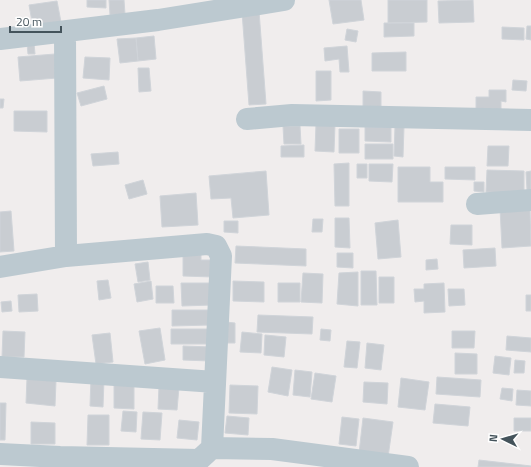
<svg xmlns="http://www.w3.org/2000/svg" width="531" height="467" viewBox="0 0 531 467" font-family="'Titillium Web',sans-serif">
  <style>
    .building { fill: #c9cdd2; stroke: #d0d4d9 }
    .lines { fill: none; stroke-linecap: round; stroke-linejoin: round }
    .minor { stroke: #bcc9d0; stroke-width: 22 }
  </style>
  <rect width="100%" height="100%" fill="#f0eded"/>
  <path class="building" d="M87,0H106V8L87,7Z
    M109,0H124L125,14L110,15Z
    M329,0H361L364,20L333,24Z
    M388,0H427V22L388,23Z
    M473,0L474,22L439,23L438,1Z
    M57,1L61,22L33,27L29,5Z
    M259,11L266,104L249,105L242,12Z
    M384,23H414V36L384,37Z
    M527,26H531V40L526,39Z
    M502,27L524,28V40L502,39Z
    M347,29L358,31L356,42L345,40Z
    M154,36L156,59L138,61L136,38Z
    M136,38L138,61L120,63L117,39Z
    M34,43L35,54H28L27,44Z
    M347,46L349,72H340L339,59L325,61L324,48Z
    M406,52V71H372V53Z
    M55,54L57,78L20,81L18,57Z
    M85,57L110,58L109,80L83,78Z
    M138,68H149L151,91L139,92Z
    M316,71H331V100L316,101Z
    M513,80L527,81L526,91L512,90Z
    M104,86L107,99L81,106L77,93Z
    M489,90H506V102L501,101V113L476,112V97H489Z
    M363,91L381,92V110H363Z
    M0,99H4L3,108H0Z
    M14,111H47V132L14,131Z
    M316,124H335L334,152L315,151Z
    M283,126H300L301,144H284Z
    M395,126H404L403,157L394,156Z
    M365,127H391V142L365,141Z
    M339,129H359V153H339Z
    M365,144H393V159H365Z
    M304,145V157H281V146Z
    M488,146H509L508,166H487Z
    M118,152L119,164L93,166L91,154Z
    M349,163V206H335L334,164Z
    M357,164H367V178H357Z
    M369,164H393L392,182L369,181Z
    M398,167H430V182H443V202H398Z
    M445,167H475V180L445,179Z
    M487,170L524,171V194L486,192Z
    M266,171L269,215L233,218L231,198L211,199L209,176Z
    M531,171V190H527L526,172Z
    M143,180L147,194L129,199L125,185Z
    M474,182H484V192L474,191Z
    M196,193L198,225L162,227L160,196Z
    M500,208H530L531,246L502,248Z
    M11,211L14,251L0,252V212Z
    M335,218H349L350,248L335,247Z
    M313,219H323L322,232H312Z
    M398,220L401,257L378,259L375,223Z
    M224,221H238V233L224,232Z
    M451,225H472V245L450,244Z
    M236,246L306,249V266L235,263Z
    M495,248L496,266L464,268L463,250Z
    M183,253H201V260H213V277L183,276Z
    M337,253H353V268L337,267Z
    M437,259L438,269L426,270V260Z
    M148,262L150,280L138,282L135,264Z
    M361,271H376L377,305H361Z
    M358,272V306L337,304L339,273Z
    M303,273L323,274L322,303L301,302Z
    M379,277H394V303H379Z
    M108,280L111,298L99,300L97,281Z
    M151,281L153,299L137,302L134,284Z
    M233,281L264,282V302L233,301Z
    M181,283H212V305L182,306Z
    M278,283H300V302H278Z
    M444,283L445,312L424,313V301L415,302L414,289H424V284Z
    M156,286H173L174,303H156Z
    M448,289H464L465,305L449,306Z
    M37,294L38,311L19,312L18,295Z
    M526,295H531V311H526Z
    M11,301L12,311L2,312L1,302Z
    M172,310H210V325L172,326Z
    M258,315L313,317L312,334L257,332Z
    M226,322L235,323V343H226Z
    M160,328L165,360L145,364L139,331Z
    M171,329H211V344H171Z
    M321,329L331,330L330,341L320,340Z
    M3,331L25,332L24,357H2Z
    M452,331H475L474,348H452Z
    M242,332L262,334L261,353L240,352Z
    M110,333L113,362L96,364L92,335Z
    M265,335L286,337L284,357L264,355Z
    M507,336L531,338V352L506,350Z
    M347,341L360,342L357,368L344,367Z
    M367,343L384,345L381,370L365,368Z
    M183,346L211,347L210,361L183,360Z
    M455,353L477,354V374H455Z
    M495,356L511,358L509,375L493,373Z
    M515,360L525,361L524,373H514Z
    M272,367L292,370L288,396L268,392Z
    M295,370L312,372L310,397L293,395Z
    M315,373L336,376L332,402L311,399Z
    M437,377L481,380L480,397L436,394Z
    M27,378L56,381L55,406L26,403Z
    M91,378L104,379L103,407L90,406Z
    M401,378L429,382L425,410L398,407Z
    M114,381L134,382V409L114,408Z
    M364,382L388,383L387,404L363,402Z
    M230,385L258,386L257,414L229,413Z
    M159,386L179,387L177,410L158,409Z
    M502,388L513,389L512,401L500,399Z
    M517,390L531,391V406L516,405Z
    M0,403H6L5,440H0Z
    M435,404L470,407L468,426L433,423Z
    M123,411L137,412L136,432L121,431Z
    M143,412L162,413L160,440L141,439Z
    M88,415H109V445H87Z
    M227,416L249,418L248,435L225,433Z
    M342,417L359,419L356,446L339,444Z
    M363,418L393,422L388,457L359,453Z
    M514,418H531V431H514Z
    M179,420L199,422L197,440L177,438Z
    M31,422L55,423V444H31Z
    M479,460L531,466V467H478Z"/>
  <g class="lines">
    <path class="minor" d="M65,32L66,256
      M0,39L158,20L284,0
      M247,119L292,115L531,120
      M477,204L531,200
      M0,267L66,256L207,244L216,246L221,256L212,448
      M0,367L215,382
      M0,454L60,457L199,460L212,448L272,449L408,467"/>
  </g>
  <g transform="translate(503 439) rotate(275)" stroke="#ffffff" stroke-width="3" paint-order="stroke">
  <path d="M0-3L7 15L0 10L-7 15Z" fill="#44535b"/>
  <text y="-6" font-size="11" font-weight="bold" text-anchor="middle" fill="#44535b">N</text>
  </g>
  <path d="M10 26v6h51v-6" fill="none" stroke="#44535b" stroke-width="2"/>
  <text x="16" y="26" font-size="12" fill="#44535b" stroke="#ffffff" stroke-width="3" paint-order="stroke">20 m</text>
</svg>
